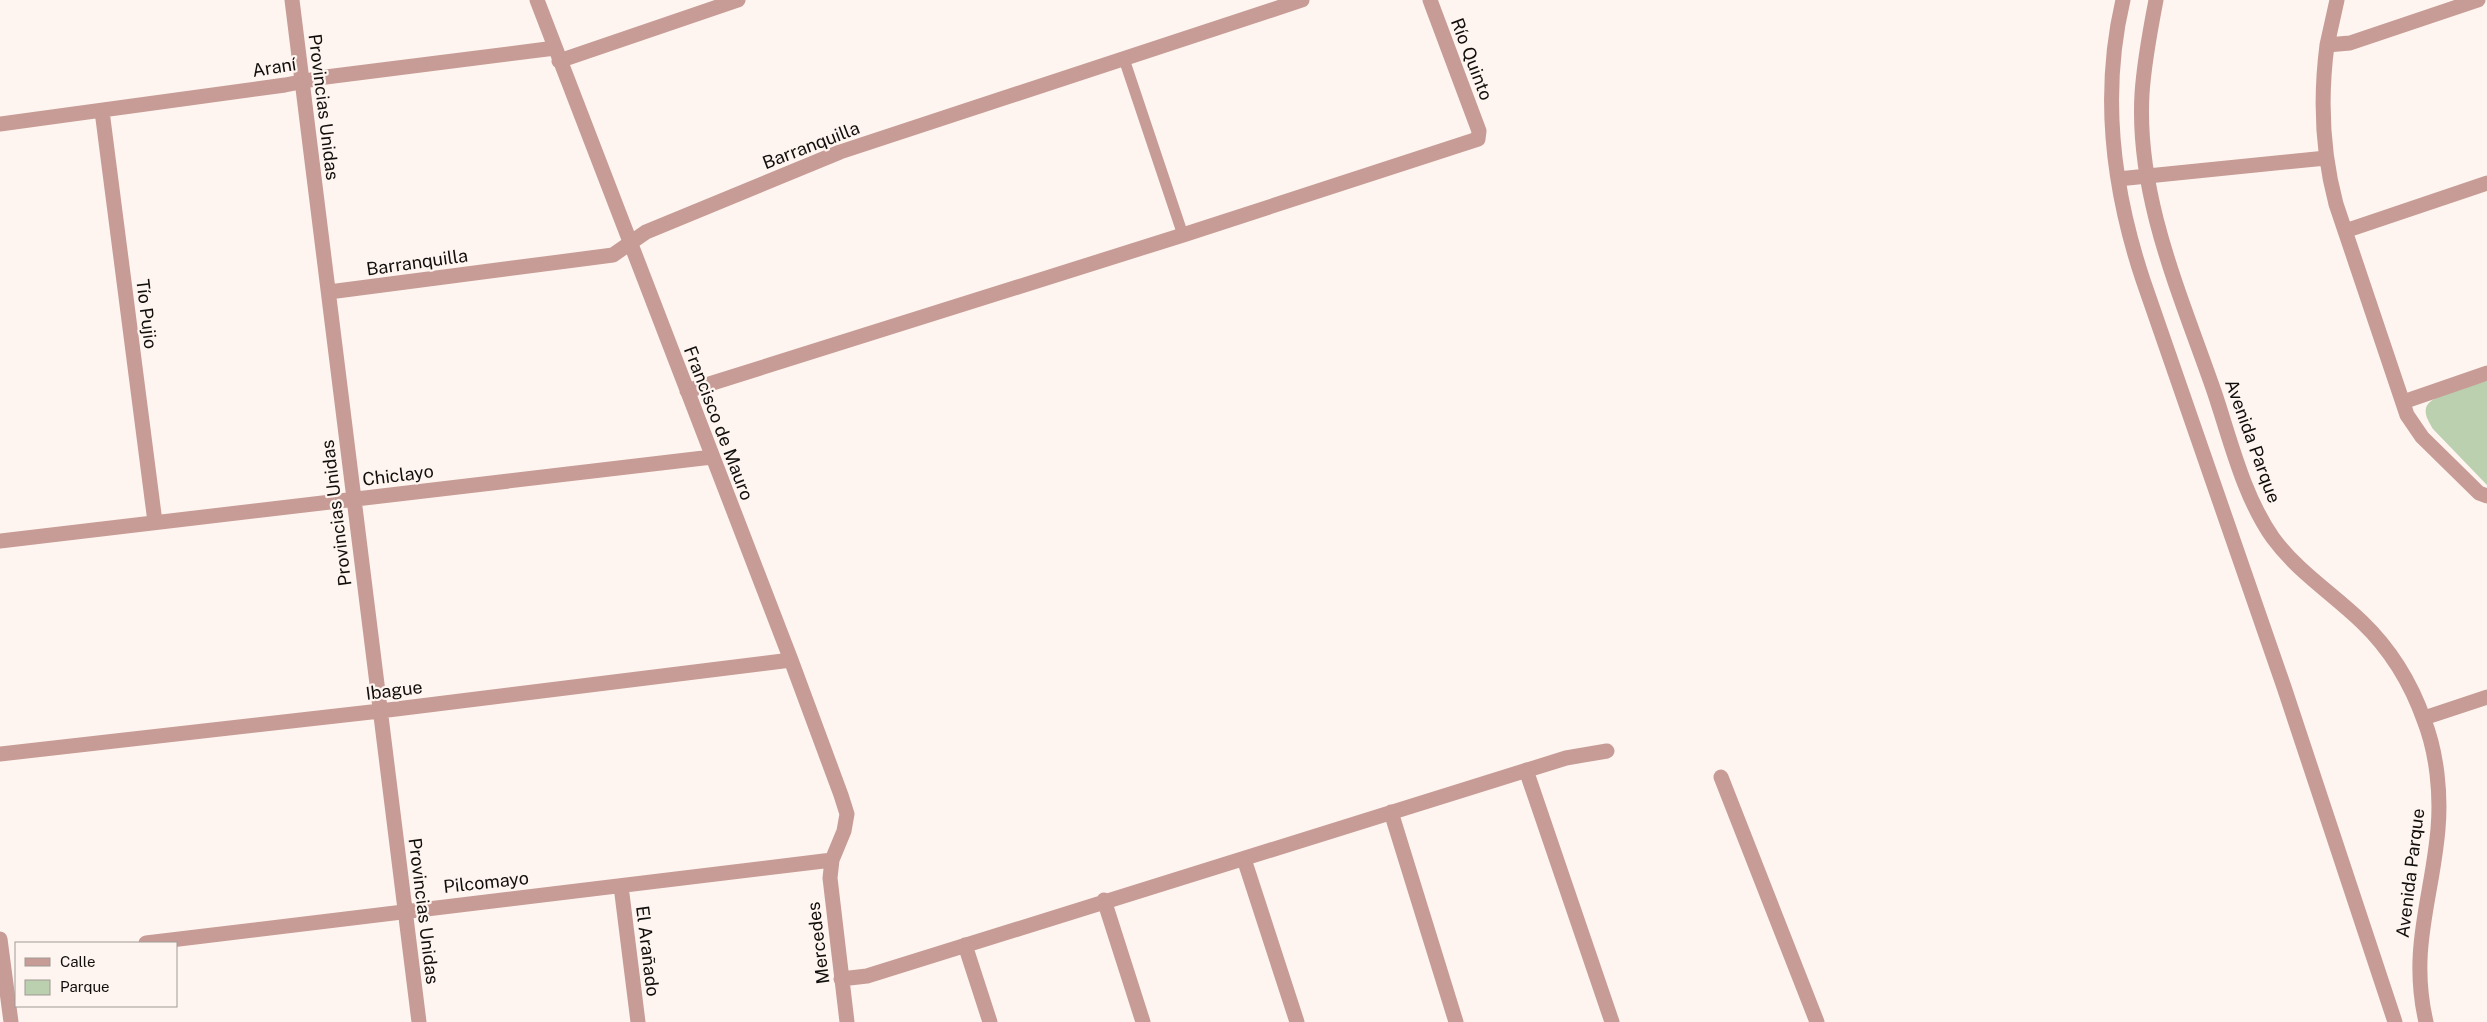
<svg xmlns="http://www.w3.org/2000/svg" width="2487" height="1022" viewBox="0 0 2487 1022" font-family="'Public Sans',sans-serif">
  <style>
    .green { fill: #bad0ae }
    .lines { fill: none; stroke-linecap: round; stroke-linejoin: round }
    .service { stroke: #c89c96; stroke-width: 11 }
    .minor { stroke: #c89c96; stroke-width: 15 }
    .labels { text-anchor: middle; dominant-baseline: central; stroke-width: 4.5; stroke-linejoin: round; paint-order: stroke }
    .street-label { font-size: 18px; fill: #110e0b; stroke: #fef5f0 }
  </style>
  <rect width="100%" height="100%" fill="#fef5f0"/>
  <path class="green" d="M2487,381V485L2433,429C2429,422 2422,412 2428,404C2436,394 2474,385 2487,381Z"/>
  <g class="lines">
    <path class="service" d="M1124,59L1183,235"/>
    <path class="minor" d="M292,0L419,1022
      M537,0L791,660L841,795L847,814L844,831L832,860L830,878L847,1022
      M2123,0C2101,93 2113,190 2143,280L2284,687L2395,1022
      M2156,0C2150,31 2144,62 2142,94C2136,198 2182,298 2215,394C2231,442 2244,497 2273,538C2298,572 2332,593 2362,622C2390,649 2411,683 2424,720C2437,753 2441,794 2438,829C2432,899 2409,949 2426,1022
      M2478,0L2350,43L2327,45C2320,99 2322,152 2336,204L2407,415L2422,437L2479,493L2487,496
      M2327,45L2337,0
      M559,61L738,0
      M102,111L155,522
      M0,124L285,85L326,77L555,48
      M2118,179L2326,158
      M2345,231L2487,183
      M329,292L613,255L646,232L840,152L1302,0
      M687,391L1183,235L1478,139L1479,131L1430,0
      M2403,402L2487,373
      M0,541L712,457
      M2424,718L2487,697
      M0,754L380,711L791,660
      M1526,770L1612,1022
      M1721,777L1817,1022
      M1391,812L1456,1022
      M1244,859L1297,1022
      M621,886L638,1022
      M1104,900L1143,1022
      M0,939L11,1022
      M146,943L832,860
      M965,945L990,1022
      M841,979L867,976L1566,758L1607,751"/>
  </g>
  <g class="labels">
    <g class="street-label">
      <text transform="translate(1472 59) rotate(69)">Río Quinto</text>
      <text transform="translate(274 67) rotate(-9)">Araní</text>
      <text transform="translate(324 107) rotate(83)">Provincias Unidas</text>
      <text transform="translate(811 145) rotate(-21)">Barranquilla</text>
      <text transform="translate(417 262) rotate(-8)">Barranquilla</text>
      <text transform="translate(147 314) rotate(83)">Tío Pujio</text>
      <text transform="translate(719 423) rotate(69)">Francisco de Mauro</text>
      <text transform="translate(2253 441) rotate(70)">Avenida Parque</text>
      <text transform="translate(398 475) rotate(-7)">Chiclayo</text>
      <text transform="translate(336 513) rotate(-97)">Provincias Unidas</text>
      <text transform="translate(394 690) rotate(-7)">Ibague</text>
      <text transform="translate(2410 873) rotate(-83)">Avenida Parque</text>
      <text transform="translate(486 882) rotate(-6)">Pilcomayo</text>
      <text transform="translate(424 911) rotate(83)">Provincias Unidas</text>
      <text transform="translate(818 943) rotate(-97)">Mercedes</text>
      <text transform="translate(648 951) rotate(83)">El Arañado</text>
    </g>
  </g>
  <rect x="15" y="942" width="162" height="65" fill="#fef5f0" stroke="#9f9994"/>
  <rect x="25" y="958" width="25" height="8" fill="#c89c96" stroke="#9f9994"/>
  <text x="60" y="967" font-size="15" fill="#110e0b">Calle</text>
  <rect x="25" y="980" width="25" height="15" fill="#bad0ae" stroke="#9f9994"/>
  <text x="60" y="992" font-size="15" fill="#110e0b">Parque</text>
</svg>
